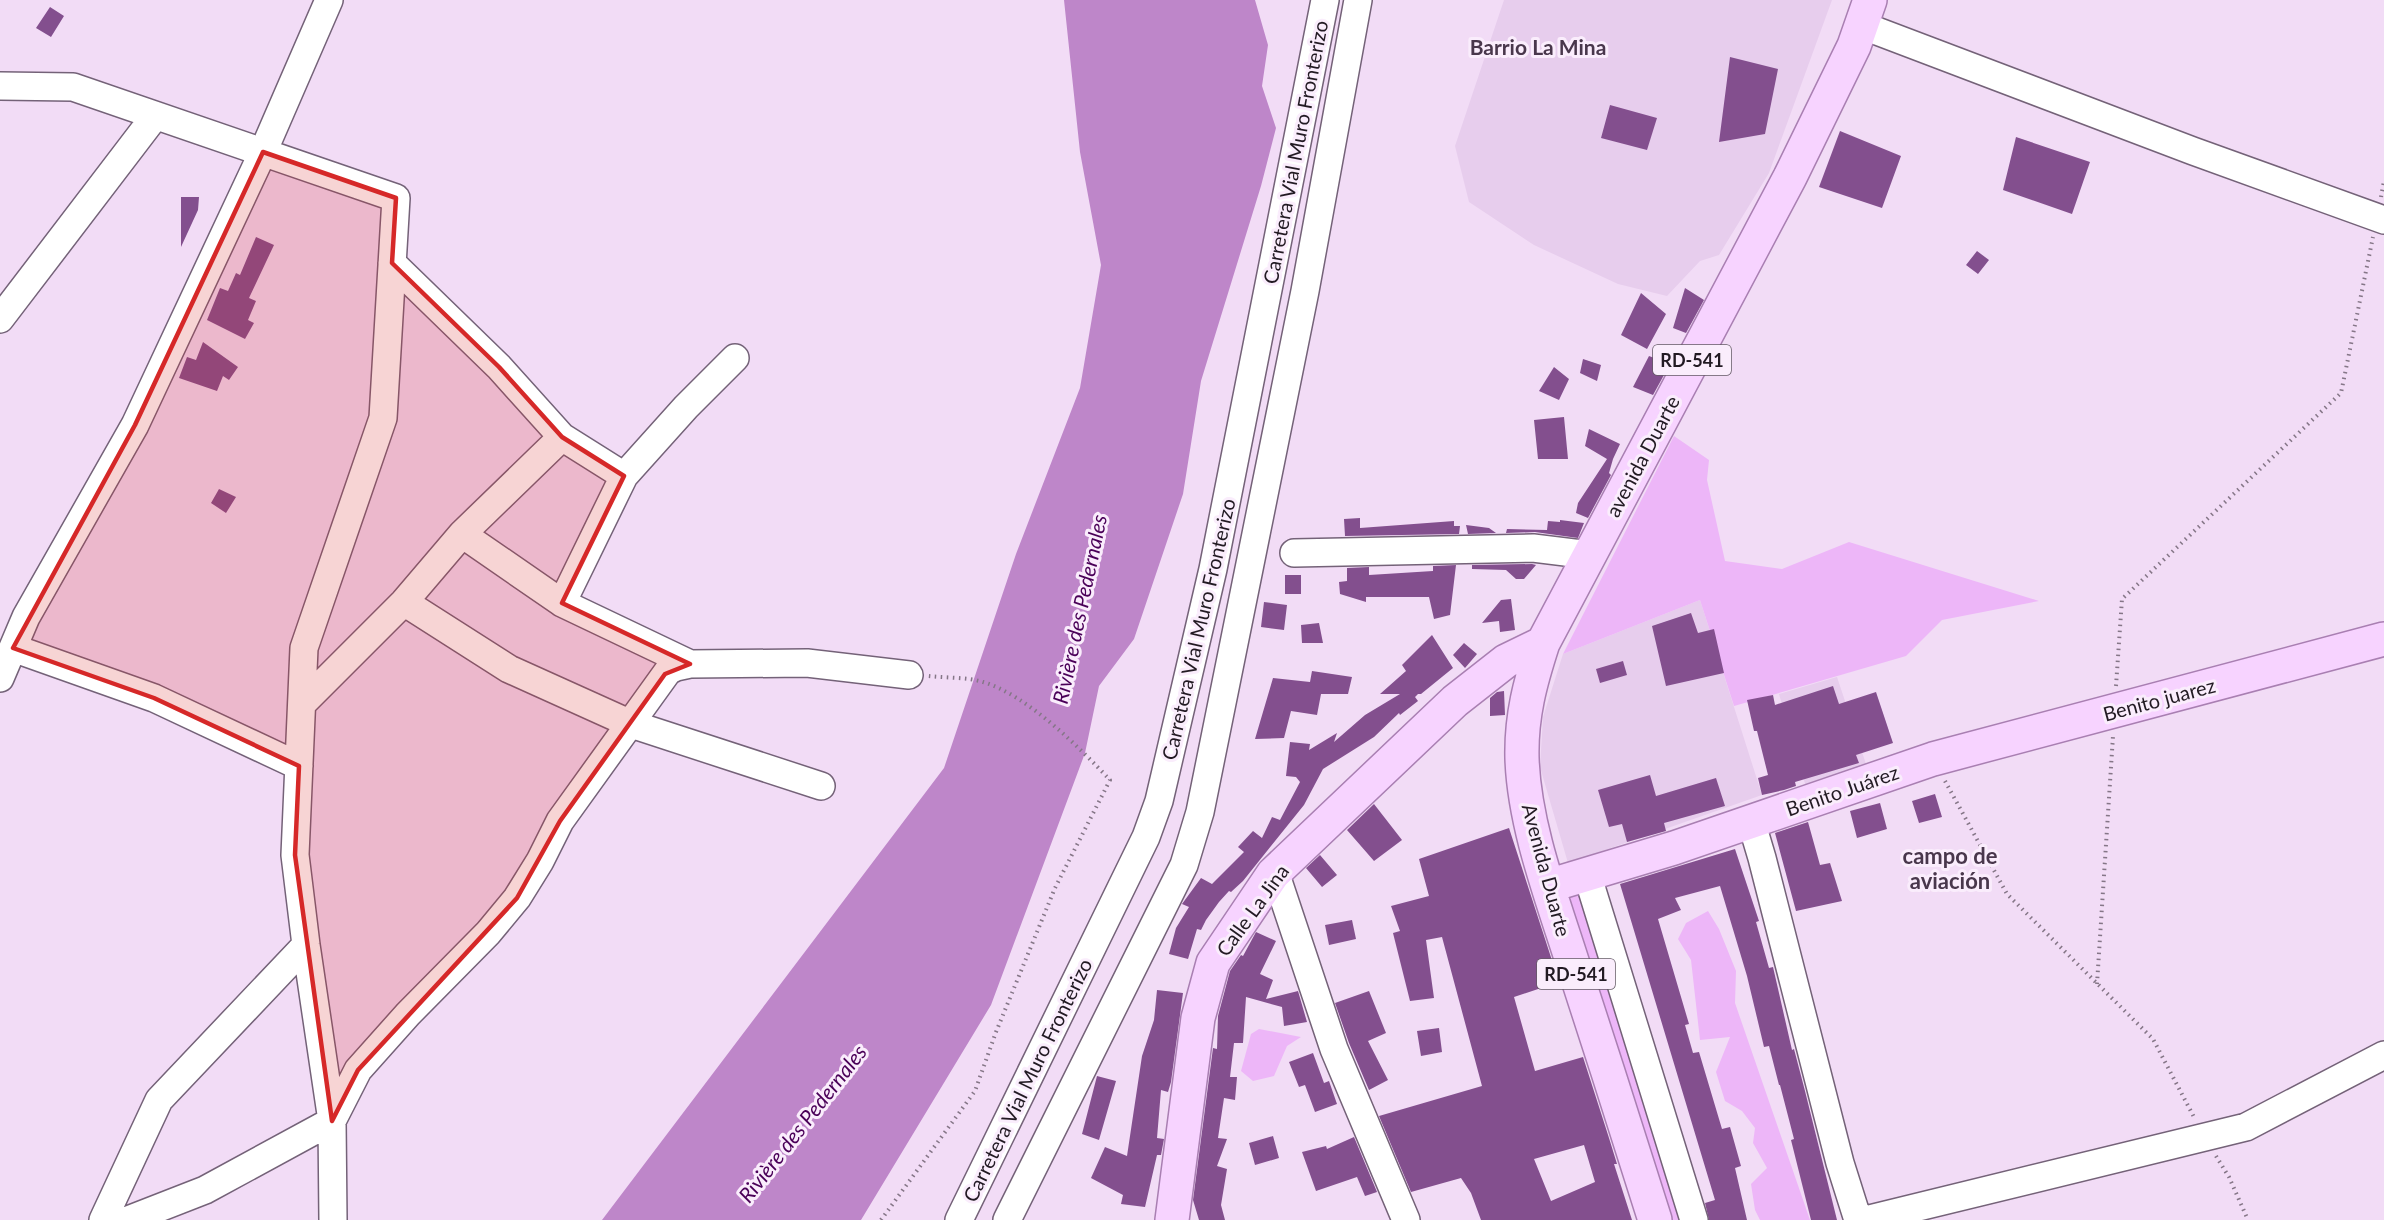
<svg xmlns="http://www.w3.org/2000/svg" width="2384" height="1220" viewBox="0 0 2384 1220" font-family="Lato,sans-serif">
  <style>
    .built { fill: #e7cded }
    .green { fill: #edb6f8 }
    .water { fill: #be86c9 }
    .building { fill: #834f8e; fill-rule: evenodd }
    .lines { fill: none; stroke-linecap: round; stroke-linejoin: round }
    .minor-casing { stroke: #746278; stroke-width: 30 }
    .major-casing { stroke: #a97fb2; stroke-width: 36 }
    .path { stroke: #857687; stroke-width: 4; stroke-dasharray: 1.5 4.5; stroke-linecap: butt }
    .minor { stroke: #fff; stroke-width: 27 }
    .major { stroke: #f7d3ff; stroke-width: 33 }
    .marked { fill: #d62828; fill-opacity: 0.2; stroke: #d62828; stroke-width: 4.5; stroke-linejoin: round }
    .labels { text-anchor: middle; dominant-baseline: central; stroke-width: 6; stroke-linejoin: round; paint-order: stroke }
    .shield { fill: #faedfc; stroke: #635964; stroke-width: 1.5 }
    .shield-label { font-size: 18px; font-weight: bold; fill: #221a23 }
    .street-label { font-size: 20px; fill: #221a23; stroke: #faedfc }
    .neighbourhood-label { font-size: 21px; font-weight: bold; fill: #49374c; stroke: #faedfc }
    .water-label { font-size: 21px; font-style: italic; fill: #4a0058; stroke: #faedfc }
    .quarter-label { font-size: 22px; font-weight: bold; fill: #49374c; stroke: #faedfc }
  </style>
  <rect width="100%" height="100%" fill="#f2dcf6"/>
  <path class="built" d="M1504,0H1832L1769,173L1719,255L1700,261L1667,296L1618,284L1534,245L1469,202L1455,146Z
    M1700,600L1762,795L1568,863L1540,767L1543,717L1563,654Z
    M1837,677L1867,767L1806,787L1779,694Z"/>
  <path class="green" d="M1674,436L1709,460L1707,480L1725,561L1782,569L1849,542L2039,601L1942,620L1906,656L1734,706L1700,600L1563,654Z
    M1587,874L1693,1220H1668L1548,886Z
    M1708,911L1719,929L1736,971L1735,1003L1810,1220H1760L1755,1210L1751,1184L1767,1168L1753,1143L1755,1128L1742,1111L1725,1101L1716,1072L1730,1037L1700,1040L1691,960L1678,939L1686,923Z
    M1259,1029L1301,1037L1287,1046L1274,1076L1253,1081L1241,1071L1251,1034Z"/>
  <path class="water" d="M1064,0H1255L1268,45L1262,86L1276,128L1261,186L1201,381L1183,494L1134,639L1099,686L1085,753L991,1005L861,1220H602L944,768L1016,554L1080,388L1101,265L1080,152Z"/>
  <path class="building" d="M50,7L64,16L51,37L36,28Z
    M1730,57L1778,69L1765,134L1719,142Z
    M1610,105L1657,118L1647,150L1601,138Z
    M1840,131L1901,156L1882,208L1819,187Z
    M2016,137L2090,162L2072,214L2003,190Z
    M181,197H199L198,210L181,247Z
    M256,237L274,245L249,298L256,301L248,320L254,323L245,339L207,320L220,288L228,291L236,273L240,275Z
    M1977,251L1989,260L1978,274L1966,265Z
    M1685,288L1704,300L1686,333L1673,328Z
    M1641,293L1666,314L1647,349L1621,335Z
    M203,342L238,367L229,380L223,376L217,391L179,378L187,357L196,360Z
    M1649,356L1670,364L1653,395L1633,387Z
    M1583,359L1601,365L1597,381L1580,373Z
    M1554,367L1569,379L1559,400L1539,391Z
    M1564,417L1568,459H1538L1534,420Z
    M1589,429L1620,444L1613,459L1609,473L1611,475L1588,518L1576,513L1578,503L1607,459L1585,446Z
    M219,489L236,497L226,513L211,503Z
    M1360,518V528L1454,521V526H1460L1459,534L1345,536L1344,519Z
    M1560,520L1584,523L1578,538L1535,532L1506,533L1507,529L1547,530L1548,521L1560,522Z
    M1466,525L1489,528L1496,533L1468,534Z
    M1532,564L1536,565L1524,579H1516L1506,570L1472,569V565Z
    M1456,565L1450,615L1434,619L1429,597H1366V602L1340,594L1339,582L1347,581V568L1369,567V575L1433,571V566Z
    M1285,575H1301V594H1285Z
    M1511,599L1515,630L1500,632L1499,621L1482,623L1501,600Z
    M1264,602L1287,605L1284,630L1261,627Z
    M1691,613L1698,633L1714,629L1724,673L1666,686L1652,626Z
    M1319,623L1323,643H1302L1301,625Z
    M1432,635L1453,668L1421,694H1418L1415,697L1418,701L1400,715L1399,713L1374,737L1323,769L1304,805L1243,881L1231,892L1229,891L1219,902L1206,920L1201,930L1197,929L1188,959L1169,954L1176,928L1189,907L1182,904L1201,878L1212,884L1244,852L1238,847L1253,831L1262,838L1272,817L1280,820L1300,782L1296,777L1286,776L1290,742L1310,744L1309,750L1337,733L1334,742L1365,715L1400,694H1380L1406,671L1402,665Z
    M1464,643L1477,654L1465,668L1453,655Z
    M1623,661L1627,675L1600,683L1596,669Z
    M1312,671L1352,677L1348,694H1321L1317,715L1291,711L1284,738L1255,739L1273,678L1310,682Z
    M1833,686L1839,704L1876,692L1893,743L1856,755L1859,763L1795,782L1796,786L1784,790L1762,795L1758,778L1768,775L1757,731H1754L1747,700L1773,695L1775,705Z
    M1504,691L1505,715L1490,716V698L1497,692Z
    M1650,775L1656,796L1716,778L1725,806L1664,823L1666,831L1627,842L1622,824L1609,827L1598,790Z
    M1935,794L1942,817L1919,823L1912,801Z
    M1880,803L1887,829L1857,838L1850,811Z
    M1374,804L1402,840L1374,861L1347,830Z
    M1808,822L1820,865L1830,863L1842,901L1796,911L1775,833Z
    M1509,828L1559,982L1514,997L1535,1071L1583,1057L1609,1138L1617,1164H1614L1632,1220H1481L1471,1193L1461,1178L1411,1192L1379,1116L1482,1086L1442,937L1426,940L1434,998L1410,1001L1393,933L1400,931L1391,906L1429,896L1419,859ZM1584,1145L1595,1182L1551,1201L1534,1159Z
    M1735,849L1759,921L1756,922L1769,968L1773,967L1792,1050L1794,1049L1805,1091L1837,1220H1811L1791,1140L1794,1139L1780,1085H1779L1769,1046L1764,1047L1747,976L1720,886L1675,898L1681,910L1658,919L1689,1024L1685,1025L1693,1053L1699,1052L1722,1129L1730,1127L1741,1166L1735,1168L1747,1220H1709L1705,1203L1715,1200L1620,884Z
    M1320,855L1337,875L1322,887L1306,868Z
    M1352,920L1356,939L1329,945L1325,925Z
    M1256,932L1276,941L1260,974L1273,980L1266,999L1298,991L1307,1022L1284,1026L1282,1007L1246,997L1243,1043H1234L1230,1077H1237L1235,1100L1224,1098L1218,1138L1227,1139L1217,1166L1227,1169L1221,1205L1225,1220H1199L1193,1200L1213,1048L1217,1049L1218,1016L1230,971L1241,955L1243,956Z
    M1157,990L1183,993L1171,1082L1168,1092L1161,1090L1157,1138L1164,1139L1161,1155H1157L1145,1207L1121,1204L1123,1195L1091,1178L1105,1147L1127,1156L1142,1056L1154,1020Z
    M1369,991L1386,1033L1368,1041L1388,1080L1369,1090L1349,1043L1335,1003Z
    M1439,1028L1442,1052L1421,1056L1417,1031Z
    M1313,1053L1324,1083L1329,1081L1337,1104L1315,1112L1305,1085L1299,1087L1289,1062Z
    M1097,1076L1116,1081L1099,1140L1082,1134Z
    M1273,1136L1279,1158L1255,1165L1249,1143Z
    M1354,1137L1377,1192L1365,1196L1357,1177L1316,1191L1302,1152L1326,1146L1327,1149Z"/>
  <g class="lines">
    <defs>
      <path id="minor" d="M1861,25L2193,151L2384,220
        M0,86L73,87L396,198L383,418L304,648L295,855L306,945L332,1121L333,1220
        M392,263L499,367L562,437L624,476
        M0,319L155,116
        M462,534L562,603L690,664
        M1294,553L1533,548L1590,555
        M404,602L509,669L631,724L821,786
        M562,603L624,476L686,407L735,358
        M13,648L154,698L299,766
        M0,678L26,617L135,425L263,152L329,0
        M302,704L404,602L462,534L562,437
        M1751,821L1762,858L1840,1163L1858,1220
        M1275,872L1334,1049L1406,1220
        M1587,874L1694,1220
        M103,1220L159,1100L306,945
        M128,1220L205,1190L332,1121L358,1070L408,1014L488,933L517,898L540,861L560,821L668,671L676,667L690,664L807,663L909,675
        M959,1220L1146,837L1159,801L1213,569L1325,0
        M1007,1220L1184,865L1200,812L1305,291L1358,0
        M1865,1220L2246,1127L2384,1055"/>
      <path id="major" d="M1548,886L1674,848L1933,759L2384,639
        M1172,1220L1198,1018L1213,963L1273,874L1455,701L1506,661L1543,643
        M1655,1220C1628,1134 1600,1047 1572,961C1552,898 1524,825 1522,758C1521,716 1530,683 1543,643L1790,177L1854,46L1870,0"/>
    </defs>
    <use href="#minor" class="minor-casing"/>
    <use href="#major" class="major-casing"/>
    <path class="path" d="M2381,197L2384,181
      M2116,686L2122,599L2341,393L2373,237
      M1945,781L2007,894L2153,1039L2195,1119
      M2097,984L2113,736
      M2216,1156L2229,1177L2248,1220
      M881,1220L975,1091L996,1032L1055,888L1110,780C1079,747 1027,695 983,682C967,677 946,678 928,676"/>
    <use href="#minor" class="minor"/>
    <use href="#major" class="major"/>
  </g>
  <path class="marked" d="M263,152L396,198L392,263L499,367L562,437L624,476L562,603L690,664L665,674L560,821L517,898L358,1070L332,1121L295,855L299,766L154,698L13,648L135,425Z"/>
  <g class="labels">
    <g class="shield">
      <rect x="1653" y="345" width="78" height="30" rx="4.5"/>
      <rect x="1537" y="959" width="78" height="30" rx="4.5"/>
    </g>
    <g class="shield-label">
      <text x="1692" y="360">RD-541</text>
      <text x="1576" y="974">RD-541</text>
    </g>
    <g class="street-label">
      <text transform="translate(1295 152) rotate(-79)">Carretera Vial Muro Fronterizo</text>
      <text transform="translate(1642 456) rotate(-62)">avenida Duarte</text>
      <text transform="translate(1198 629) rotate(-77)">Carretera Vial Muro Fronterizo</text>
      <text transform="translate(2159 699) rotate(-15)">Benito juarez</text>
      <text transform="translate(1842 790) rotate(-19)">Benito Juárez</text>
      <text transform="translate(1547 870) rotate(75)">Avenida Duarte</text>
      <text transform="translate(1252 910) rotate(-54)">Calle La Jina</text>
      <text transform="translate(1027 1080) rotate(-64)">Carretera Vial Muro Fronterizo</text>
    </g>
    <g class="neighbourhood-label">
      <text x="1538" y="46">Barrio La Mina</text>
    </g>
    <g class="water-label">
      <text transform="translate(1079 609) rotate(-78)">Rivière des Pedernales</text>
      <text transform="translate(802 1123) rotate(-52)">Rivière des Pedernales</text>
    </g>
    <g class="quarter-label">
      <text x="1950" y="855">campo de<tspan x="1950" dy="25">aviación</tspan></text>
    </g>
  </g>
</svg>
